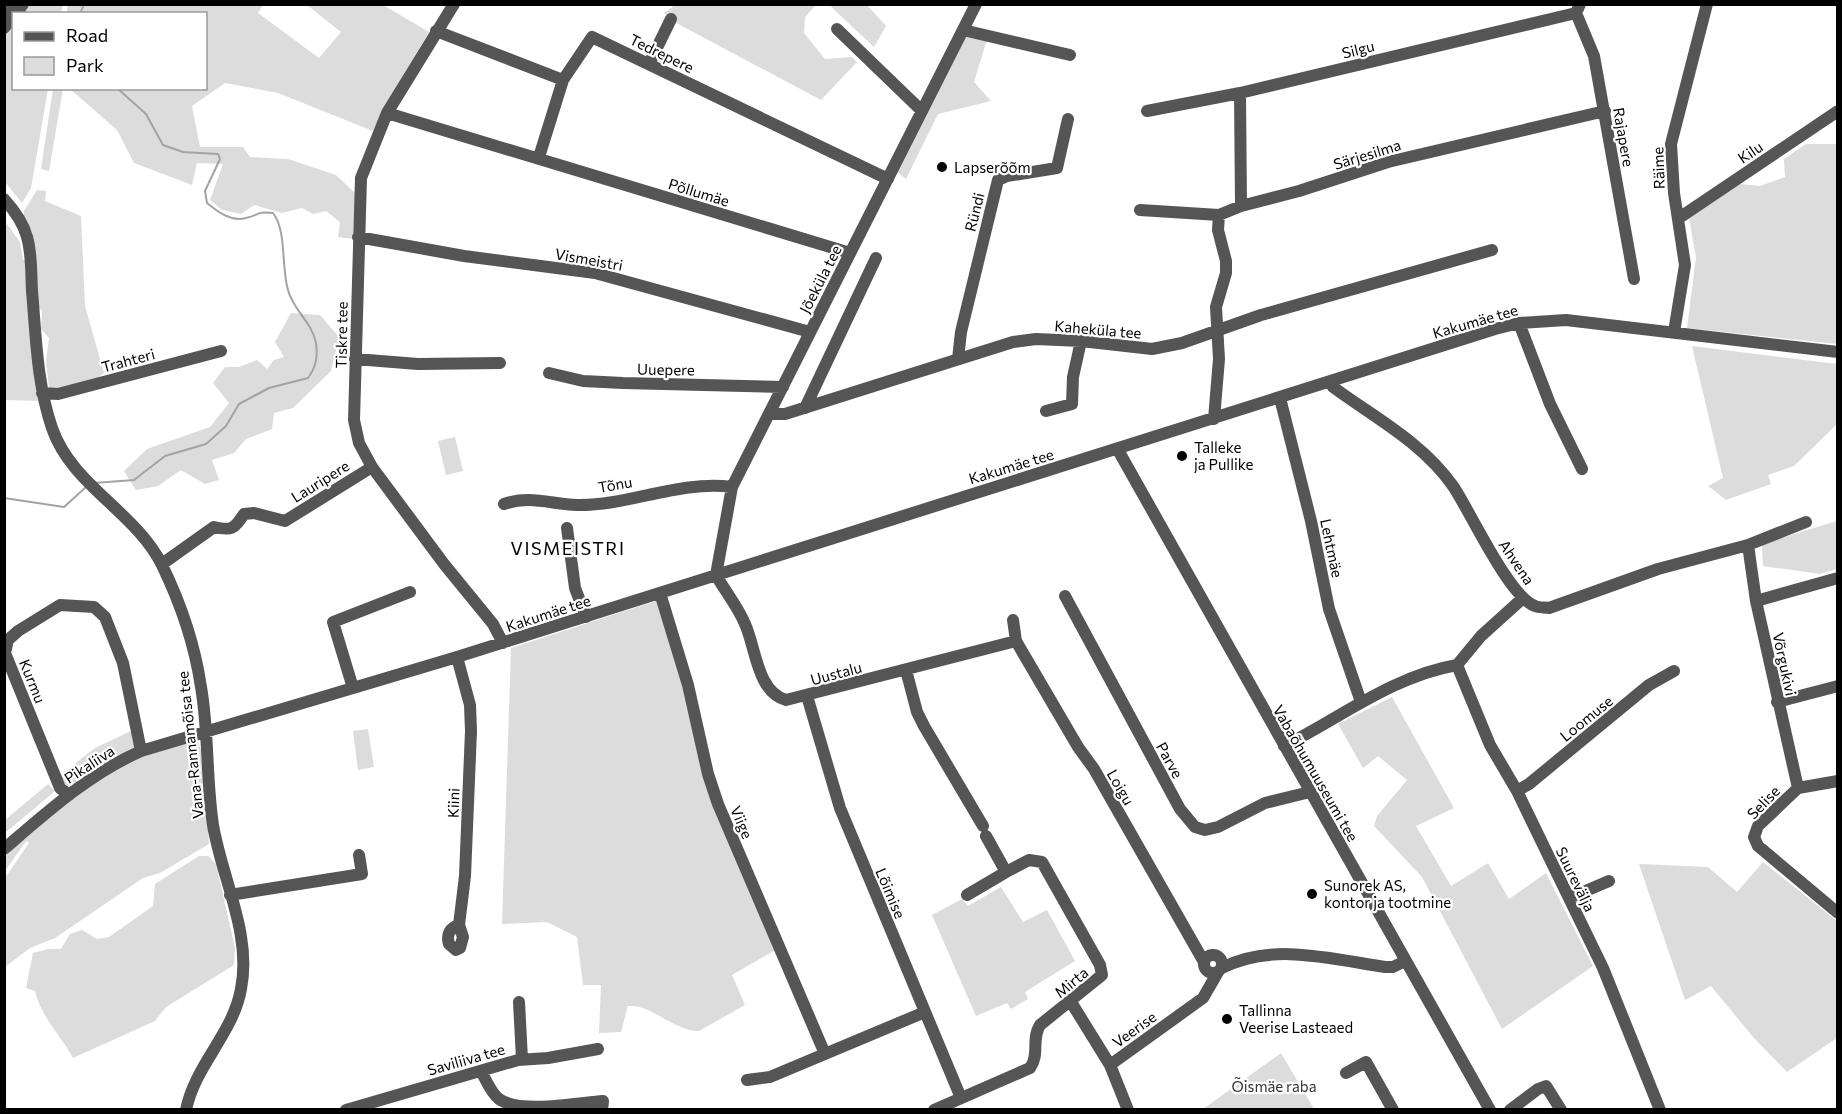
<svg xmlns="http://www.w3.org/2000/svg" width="1842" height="1114" viewBox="0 0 1842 1114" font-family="Commissioner,sans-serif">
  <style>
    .green { fill: #dcdcdc }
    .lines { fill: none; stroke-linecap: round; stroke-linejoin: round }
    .stream { stroke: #a3a3a3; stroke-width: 2 }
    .minor { stroke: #555; stroke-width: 12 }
    .poi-dot { fill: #000; stroke: #fff; stroke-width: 2 }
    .labels { text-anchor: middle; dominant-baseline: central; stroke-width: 4.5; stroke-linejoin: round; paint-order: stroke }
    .street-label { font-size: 15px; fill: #000; stroke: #fff }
    .poi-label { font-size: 15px; fill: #000; stroke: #fff; text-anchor: start }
    .park-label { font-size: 15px; fill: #333; stroke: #fff }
    .quarter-label { font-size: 18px; letter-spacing: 1.5px; fill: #000; stroke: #fff }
  </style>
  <rect width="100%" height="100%" fill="#fff"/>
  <path class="green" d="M68,4L263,5L258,13L319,58L341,32L307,5H383L429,32L391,95L373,131L278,93L225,83L192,106L200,147H243L250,157L288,159L336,175L356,194L354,239L338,237L340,222L326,211L313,214L302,208L282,213L254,205L241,214L222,210L210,200L223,164L197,163L192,185L134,163L117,130L70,89L206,88V14H66Z
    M28,5H63L61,13L21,14Z
    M675,5H816L805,17L804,33L825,59L852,57L857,62L821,100L680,25L664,13Z
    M829,5H867L886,26L874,47Z
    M13,23L14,88L48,89L31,188L22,203L5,182L4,35Z
    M965,35L991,39L986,43L974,82L991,101L938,114L906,179L896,171Z
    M53,89H63L49,171L41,169Z
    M1806,144H1837V344L1687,328L1696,257L1689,218L1740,184L1760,186L1785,177L1784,159Z
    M37,190L46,191L45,201L81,216L85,306L104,373C90,386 68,389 49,388L46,362L49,338L41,329L42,310L37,308L24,217V211Z
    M4,220L20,242L23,260H25L42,401L5,400Z
    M291,313L320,315L339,337L331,371L293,408L274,413L272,429L246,439L234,453L212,460L219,480L205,484L181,470L158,486L136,490L124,471L147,449L210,427L229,403L213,383L225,367H239L257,360L267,369L274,360L284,357L275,342Z
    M1692,346L1837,364V424L1794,466L1768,475L1771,484L1726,500L1708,486L1723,478Z
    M455,437L463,471L446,475L438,441Z
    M1837,521V569L1820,574L1763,566L1762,544Z
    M659,600L700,751L777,949L732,975L745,1005L699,1031C672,1031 653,1004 628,1006L621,1032L599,1033L601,985H583L577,937L547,922L502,924L511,648Z
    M1392,697L1454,808L1416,826L1451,886L1488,863L1509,899L1546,873L1593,966L1502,1029L1422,877L1374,826L1377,816L1407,780L1378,756L1363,768L1338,724Z
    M368,729L374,767L358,770L353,731Z
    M133,730L135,750L76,785L68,787L58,777L95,748Z
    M188,742H198L203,755L209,844L160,873L143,878L55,938L30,948L5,967V878L29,843L27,841L24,844L5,871V853L83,788L130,760Z
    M48,784L55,791L5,833V820Z
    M199,856H208L216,864L235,948L234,965L166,1007L155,1021L73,1058C60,1034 41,1017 35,991L26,988L33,953L48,949H61L70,934L82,930L97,939L109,937L153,906L155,884Z
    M1763,862L1837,921V1038L1787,1072L1753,1037L1711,986L1685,1000L1639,864L1708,867L1737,892Z
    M1001,887L1023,922L1047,910L1075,961L1025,992L1028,999L1011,1009L1007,1003L976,1016L932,915L962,899L968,906Z
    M1281,1053L1314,1109H1203Z"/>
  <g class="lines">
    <path class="stream" d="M80,14L84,4
      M94,483L134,480L165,456L206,444L226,426L239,404L269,388L308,378C316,367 318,357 316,343C312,322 293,310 288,290C281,267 287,231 273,213C256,211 260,215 246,218C231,222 218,212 207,203L205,191L220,159L218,154L183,152L163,145L146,114L117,88
      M4,498L64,507L86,487"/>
    <path class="minor" d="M454,4L387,113L361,178L354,420L359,443L372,467L444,564L493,624L503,643
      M976,4L732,487L716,575C725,591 738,607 745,624C756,648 757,692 786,700L1016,641
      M1580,4L1576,13L1594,56L1634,279
      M4,11L10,4
      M16,14L23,4
      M4,28L14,16
      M837,29L922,111
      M963,30L1070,55
      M436,31L563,80L592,37L888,179
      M649,64L671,19
      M1240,93L1241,206
      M1147,111L1240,93L1576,13
      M387,113L850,253
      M539,157L563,80
      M4,199C14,210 23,222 27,237C32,254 31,273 32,291C36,337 37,384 52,428C72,486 135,511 162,565C180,602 195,646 201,687C209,733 206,779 213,825C222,879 252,934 241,989C233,1034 195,1065 186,1110
      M1140,210L1219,215L1241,206L1299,191L1388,162L1605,111
      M1679,218L1838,111
      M358,237L464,256L595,273L810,332
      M1519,323L1550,404L1582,469
      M1674,332L1685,265L1674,193L1671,144L1707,4
      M355,359L418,364L500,363
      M958,359L961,332L998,180L1007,176L1057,168L1068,119
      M549,373L583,381L623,383L783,387
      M1331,382L1333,387C1375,418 1422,442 1453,486C1470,511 1509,597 1535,606C1539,608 1545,607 1549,608L1658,569L1748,545L1806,522
      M42,393L58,394L221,351
      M1280,398L1311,521L1329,609L1361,702
      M805,408L876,258
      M1046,411L1072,404L1073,377L1081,341
      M769,414H785L1013,342L1036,339L1081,341L1152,349L1182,343L1261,315L1492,250
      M1214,419L1219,359L1216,307L1226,273V261L1218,230L1219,215
      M1118,450L1490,1110
      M504,504C529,495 551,504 577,505C629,506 679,480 732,487
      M567,528L575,588L586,617
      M1748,545L1756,601L1798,788
      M162,564L214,527C232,531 234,529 244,514L254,513L285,521L372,467
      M660,593L688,685L708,774L718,804L825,1054
      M1065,596L1180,809L1195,827L1205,830L1218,827L1265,803L1310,792
      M1756,601L1838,578
      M1013,620L1016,641L1078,747L1094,769L1204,962
      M457,657L470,705L471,731L465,876L459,925L463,937L460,948L456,950L449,944C446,934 450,928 459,925
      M1457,665L1490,745L1517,791L1603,968L1660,1110
      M906,670L917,712L924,726L983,826
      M353,688L333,622L410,592
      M807,696L840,808L961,1098
      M1777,702L1838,686
      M1284,746C1340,718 1393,676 1457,665L1481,636L1523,598
      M1838,781L1798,788L1758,826L1754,837L1758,846L1838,913
      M1517,791L1529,784L1649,685L1674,671
      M69,795L60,788L5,653L8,640L18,631L60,605L94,607L105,617L123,663L141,751
      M4,849C47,812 89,774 141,751L457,657L1495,329L1519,323L1566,320L1838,352
      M230,895L362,874L359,855
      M967,895L1006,872
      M1569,898L1609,881
      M1204 964a9 9 0 1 1 18 0a9 9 0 1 1-18 0Z
      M1222,968C1272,942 1332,959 1385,967H1393L1405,961
      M519,1002L522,1059
      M1071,1002L1110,1065
      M481,1071C486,1080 491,1093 499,1099C521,1114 577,1103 603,1101L602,1110
      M1346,1073L1366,1062L1393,1110
      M747,1080L770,1077L925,1012
      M346,1110L518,1060L548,1058L598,1049
      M934,1110L1030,1068C1040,1054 1031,1039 1040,1025L1102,975L1100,965L1042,862L1029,860L1006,872L986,836
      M1128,1110L1110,1065L1203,998L1218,972
      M1510,1110L1538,1089L1546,1086L1561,1110"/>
  </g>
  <g class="poi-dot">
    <circle cx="942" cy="167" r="6"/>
    <circle cx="1182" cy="456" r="6"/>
    <circle cx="1312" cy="894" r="6"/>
    <circle cx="1227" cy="1019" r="6"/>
  </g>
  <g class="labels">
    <g class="street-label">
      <text transform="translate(1358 49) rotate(-14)">Silgu</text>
      <text transform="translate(662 53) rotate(26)">Tedrepere</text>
      <text transform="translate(1624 137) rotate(80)">Rajapere</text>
      <text transform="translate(1750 152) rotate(-34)">Kilu</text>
      <text transform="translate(1367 154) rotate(-17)">Särjesilma</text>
      <text transform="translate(1658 168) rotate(-92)">Räime</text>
      <text transform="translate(699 192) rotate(17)">Põllumäe</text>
      <text transform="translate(974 212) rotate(-76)">Ründi</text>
      <text transform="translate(589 259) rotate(10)">Vismeistri</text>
      <text transform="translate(820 279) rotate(-63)">Jõeküla tee</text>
      <text transform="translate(1475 321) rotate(-16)">Kakumäe tee</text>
      <text transform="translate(1098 329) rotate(5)">Kaheküla tee</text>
      <text transform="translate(341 335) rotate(-89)">Tiskre tee</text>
      <text transform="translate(128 360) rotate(-15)">Trahteri</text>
      <text transform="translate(666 369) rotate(1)">Uuepere</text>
      <text transform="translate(1011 466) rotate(-17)">Kakumäe tee</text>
      <text transform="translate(320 481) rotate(-32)">Lauripere</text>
      <text transform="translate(615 484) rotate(-10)">Tõnu</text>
      <text transform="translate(1332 548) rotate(78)">Lehtmäe</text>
      <text transform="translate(1517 562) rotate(56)">Ahvena</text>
      <text transform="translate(548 613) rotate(-18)">Kakumäe tee</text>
      <text transform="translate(1785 664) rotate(78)">Võrgukivi</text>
      <text transform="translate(836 673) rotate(-15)">Uustalu</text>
      <text transform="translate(33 681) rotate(68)">Kurmu</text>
      <text transform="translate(1586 718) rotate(-39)">Loomuse</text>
      <text transform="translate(190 745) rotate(-96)">Vana-Rannamõisa tee</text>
      <text transform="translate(1170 760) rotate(61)">Parve</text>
      <text transform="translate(89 764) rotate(-33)">Pikaliiva</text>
      <text transform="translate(1316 773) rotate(60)">Vabaõhumuuseumi tee</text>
      <text transform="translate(1121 787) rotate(60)">Loigu</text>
      <text transform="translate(1763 802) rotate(-46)">Selise</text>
      <text transform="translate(453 803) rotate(-88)">Kiini</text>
      <text transform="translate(742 822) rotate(67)">Viige</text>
      <text transform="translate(1576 879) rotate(64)">Suurevälja</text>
      <text transform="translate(891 893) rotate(67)">Lõimise</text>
      <text transform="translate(1071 982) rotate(-39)">Mirta</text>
      <text transform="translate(1134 1029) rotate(-36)">Veerise</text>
      <text transform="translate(466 1059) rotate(-16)">Saviliiva tee</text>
    </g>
    <g class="poi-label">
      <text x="954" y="167">Lapserõõm</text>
      <text x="1194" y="447">Talleke<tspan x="1194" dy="17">ja Pullike</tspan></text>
      <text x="1324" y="885">Sunorek AS,<tspan x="1324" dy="17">kontor ja tootmine</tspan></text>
      <text x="1239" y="1010">Tallinna<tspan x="1239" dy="17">Veerise Lasteaed</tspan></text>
    </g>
    <g class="park-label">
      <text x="1274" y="1086">Õismäe raba</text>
    </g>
    <g class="quarter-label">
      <text x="568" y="548">VISMEISTRI</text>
    </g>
  </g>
  <rect width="1842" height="1114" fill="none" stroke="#000000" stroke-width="12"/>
  <rect x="12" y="12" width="195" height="78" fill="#ffffff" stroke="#999999" stroke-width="1.5"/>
  <rect x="24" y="32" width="30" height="9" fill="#555555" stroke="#999999" stroke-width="1.5"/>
  <text x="66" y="42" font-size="18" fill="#000000">Road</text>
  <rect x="24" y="57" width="30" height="18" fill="#dcdcdc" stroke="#999999" stroke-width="1.5"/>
  <text x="66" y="72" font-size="18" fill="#000000">Park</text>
</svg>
